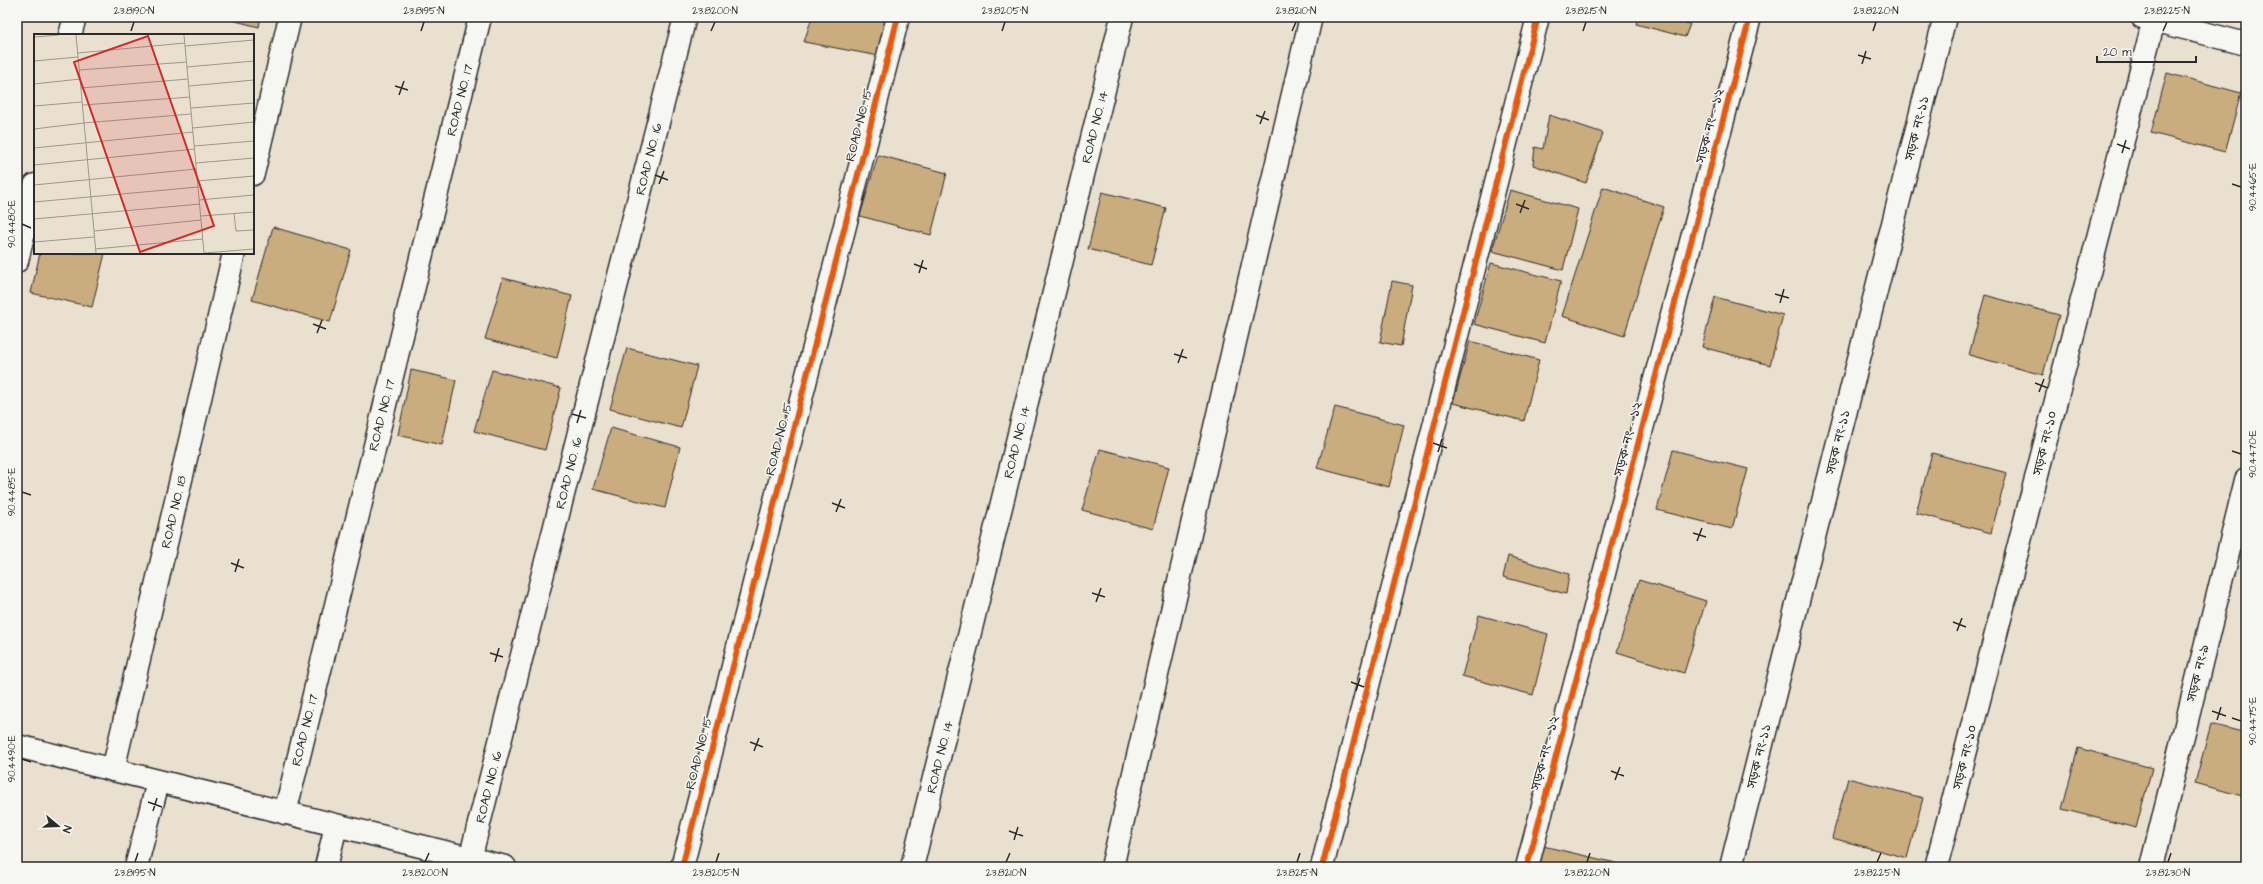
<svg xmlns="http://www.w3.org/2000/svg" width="2263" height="884" viewBox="0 0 2263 884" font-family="'Architects Daughter','Noto Sans Bengali',sans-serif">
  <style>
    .building { fill: #caad7f; stroke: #2b2b2b }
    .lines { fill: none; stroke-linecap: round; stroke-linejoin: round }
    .minor-casing { stroke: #2b2b2b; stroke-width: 25 }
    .tertiary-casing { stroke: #2b2b2b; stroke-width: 25 }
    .minor { stroke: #f6f6f2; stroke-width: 22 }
    .tertiary { stroke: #f6f6f2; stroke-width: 22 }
    .cycleway-casing { stroke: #f6f6f2; stroke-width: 8 }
    .cycleway { stroke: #e8590c; stroke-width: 6 }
    .ticks { fill: none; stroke: #2b2b2b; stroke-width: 1.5 }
    .labels { text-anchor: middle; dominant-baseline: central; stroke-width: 3; stroke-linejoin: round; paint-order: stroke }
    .street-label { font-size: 13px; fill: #2b2b2b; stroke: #f6f6f2 }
    .inset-road { fill: none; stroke: #9d988e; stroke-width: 1 }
    .view { fill: #d62828; fill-opacity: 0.15; stroke: #d62828; stroke-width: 2 }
    .inset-edge { fill: none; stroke: #2b2b2b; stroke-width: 2 }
    .neatline { fill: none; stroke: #2b2b2b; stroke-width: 1.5 }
    .ticks-label { font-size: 10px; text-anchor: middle; fill: #2b2b2b }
  </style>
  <rect width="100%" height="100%" fill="#e9e0d0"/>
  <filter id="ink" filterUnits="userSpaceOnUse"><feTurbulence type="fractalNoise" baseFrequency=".025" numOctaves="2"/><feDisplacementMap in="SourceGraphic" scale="8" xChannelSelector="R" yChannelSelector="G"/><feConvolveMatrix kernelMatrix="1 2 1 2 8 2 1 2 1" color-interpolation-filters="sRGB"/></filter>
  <g filter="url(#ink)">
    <path class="building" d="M220,17H261L259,27Z
      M812,17H887L879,56L804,42Z
      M1638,17H1665L1690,24L1685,37L1636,24Z
      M2167,73L2241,93L2225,152L2151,133Z
      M1549,115L1603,133L1586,183L1533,165L1535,147L1543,149Z
      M878,155L947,173L931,235L860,216Z
      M1603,187L1664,207L1624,336L1562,316Z
      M1510,190L1578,209L1563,270L1492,251Z
      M1102,192L1166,208L1151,265L1088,249Z
      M273,227L351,250L330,322L252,300Z
      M40,253H105L92,307L31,293Z
      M1491,263L1561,281L1545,343L1474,324Z
      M503,278L572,296L557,358L485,339Z
      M1392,281L1412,285L1401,346L1380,342Z
      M1985,295L2059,315L2043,375L1969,355Z
      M1715,297L1783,315L1770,365L1702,347Z
      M1470,341L1539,360L1524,421L1453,403Z
      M627,348L697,366L681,428L610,409Z
      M411,370L456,380L442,445L398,435Z
      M492,370L561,388L545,450L474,431Z
      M1335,407L1404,425L1389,487L1317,468Z
      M611,428L680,447L665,508L593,489Z
      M1100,449L1169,467L1153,529L1082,510Z
      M1673,450L1748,469L1732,529L1657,510Z
      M1932,453L2007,473L1991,533L1916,513Z
      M1508,556L1569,574L1566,594L1503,577Z
      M1639,580L1706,601L1684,673L1617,652Z
      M1479,615L1548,634L1533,695L1462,676Z
      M2211,724L2246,733V797L2195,783Z
      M2078,748L2152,768L2136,828L2062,809Z
      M1848,778L1923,798L1907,858L1832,838Z
      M1543,846L1633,867H1538Z"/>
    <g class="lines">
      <defs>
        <path id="minor" d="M2142,17L2246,44
          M70,35L75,17
          M253,174L290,17
          M17,261L35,185
          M113,770L234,253
          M285,813L480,17
          M470,859L685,17
          M136,867L158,782
          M326,867L336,826
          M682,867L898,17
          M912,867L1122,17
          M1112,867L1311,17
          M1322,867L1538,17
          M1527,867L1750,17
          M1731,867L1945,17
          M1936,867L2154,20
          M2151,867L2246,480"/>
        <path id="tertiary" d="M17,746L505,867"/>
      </defs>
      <use href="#minor" class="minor-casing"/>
      <use href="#tertiary" class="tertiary-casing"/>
      <use href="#minor" class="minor"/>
      <use href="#tertiary" class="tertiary"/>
      <defs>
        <path id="cycleway" d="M682,867L898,17
          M1322,867L1538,17
          M1527,867L1750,17"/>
      </defs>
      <use href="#cycleway" class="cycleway-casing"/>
      <use href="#cycleway" class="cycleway"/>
    </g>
  </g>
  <path class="ticks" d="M131,31L134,22M421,31L424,22M711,31L715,22M1002,31L1005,22M1292,31L1296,22M1583,31L1586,22M1873,31L1876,22M2163,31L2167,22M1858,55L1871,59M1862,64L1866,51M395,86L408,90M399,95L404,81M1256,115L1269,120M1260,124L1265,111M2117,144L2130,149M2122,153L2126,140M655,175L668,180M659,184L664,171M2232,184L2241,187M1516,204L1529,209M1520,213L1525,200M22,224L31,228M914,264L927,269M919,273L923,260M1775,294L1789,298M1780,303L1784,289M313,324L326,329M317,333L322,320M1174,354L1187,358M1178,363L1183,349M2035,383L2048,388M2039,392L2044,379M572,414L586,418M577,423L581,410M1433,443L1447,448M2232,451L2241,454M1438,452L1442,439M22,492L31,495M832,503L845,508M836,512L841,499M1693,533L1706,537M1697,541L1702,528M231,563L244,568M235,572L239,559M1092,593L1105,597M1096,602L1101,588M1953,622L1966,627M1957,631L1962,618M490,653L503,657M495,662L499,648M1351,682L1364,687M1356,691L1360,678M2212,711L2226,716M2232,718L2241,721M2217,720L2221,707M750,742L763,747M754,751L759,738M22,759L31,762M1611,771L1624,776M1615,780L1620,767M148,802L162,807M153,811L157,798M1009,831L1023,836M1014,840L1018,827M135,862L138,853M425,862L429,853M716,862L719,853M1006,862L1010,853M1297,862L1300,853M1587,862L1590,853M1877,862L1881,853M2168,862L2171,853"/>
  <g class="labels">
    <g class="street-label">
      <text transform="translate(460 100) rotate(-76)">ROAD NO. 17</text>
      <text transform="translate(859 125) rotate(-76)">ROAD NO. 15</text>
      <text transform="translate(1710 126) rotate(-75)">সড়ক নং - ১২</text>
      <text transform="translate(1095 127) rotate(-76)">ROAD NO. 14</text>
      <text transform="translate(1917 128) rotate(-76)">সড়ক নং-১১</text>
      <text transform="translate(649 159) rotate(-76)">ROAD NO. 16</text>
      <text transform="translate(382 415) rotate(-76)">ROAD NO. 17</text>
      <text transform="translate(779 439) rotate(-76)">ROAD NO. 15</text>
      <text transform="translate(1628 439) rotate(-75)">সড়ক নং - ১২</text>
      <text transform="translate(1017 442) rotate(-76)">ROAD NO. 14</text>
      <text transform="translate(1838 442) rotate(-76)">সড়ক নং-১১</text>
      <text transform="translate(2045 443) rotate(-76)">সড়ক নং-১০</text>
      <text transform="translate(569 473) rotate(-76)">ROAD NO. 16</text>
      <text transform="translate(174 512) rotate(-77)">ROAD NO. 18</text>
      <text transform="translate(2198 673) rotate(-76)">সড়ক নং-৯</text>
      <text transform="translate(305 730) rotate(-76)">ROAD NO. 17</text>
      <text transform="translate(699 753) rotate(-76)">ROAD NO. 15</text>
      <text transform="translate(1545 753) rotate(-75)">সড়ক নং - ১২</text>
      <text transform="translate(1759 756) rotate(-76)">সড়ক নং-১১</text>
      <text transform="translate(940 757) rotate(-76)">ROAD NO. 14</text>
      <text transform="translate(1965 757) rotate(-76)">সড়ক নং-১০</text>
      <text transform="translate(489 787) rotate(-76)">ROAD NO. 16</text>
    </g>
  </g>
  <g transform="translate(34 34)">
    <rect width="220" height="220" fill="#e9e0d0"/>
    <path class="inset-road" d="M42,1L62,219M150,1L170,219M0,3L25,1M151,12L220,6M44,19L151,9M0,27L44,23M153,33L220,27M45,36L153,28M0,50L46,45M155,52L220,46M47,54L154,45M49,71L156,63M0,72L48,68M157,74L220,69M50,89L157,80M159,94L220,88M0,95L50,89M160,112L220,107M0,114L159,98M162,129L220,124M0,131L161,115M163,147L220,142M0,151L162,135M165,166L220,161M0,168L164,153M200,179L202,197L220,196M167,182L220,178M0,185L166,170M60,197L167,186M0,208L60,203M61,215L169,205M170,219L220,215"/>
    <path class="view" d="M114,2L180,192L106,218L40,28Z"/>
    <rect width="220" height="220" class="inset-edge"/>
  </g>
  <rect width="2263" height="884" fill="none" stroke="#f6f6f2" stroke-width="44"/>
  <g transform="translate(58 826) rotate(109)" stroke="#f6f6f2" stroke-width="3" paint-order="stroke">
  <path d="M0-3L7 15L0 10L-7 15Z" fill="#2b2b2b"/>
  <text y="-6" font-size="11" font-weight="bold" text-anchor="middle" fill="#2b2b2b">N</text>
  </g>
  <path d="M2097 56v6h99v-6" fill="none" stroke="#2b2b2b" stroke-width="2"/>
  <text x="2103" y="56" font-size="12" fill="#2b2b2b" stroke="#f6f6f2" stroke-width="3" paint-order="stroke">20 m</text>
  <rect x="22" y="22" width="2219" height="840" class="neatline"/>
  <g class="ticks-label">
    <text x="134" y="14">23.8190°N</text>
    <text x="424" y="14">23.8195°N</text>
    <text x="715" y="14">23.8200°N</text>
    <text x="1005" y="14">23.8205°N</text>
    <text x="1296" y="14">23.8210°N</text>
    <text x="1586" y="14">23.8215°N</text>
    <text x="1876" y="14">23.8220°N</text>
    <text x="2167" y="14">23.8225°N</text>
    <text transform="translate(2252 187) rotate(-90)" y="4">90.4465°E</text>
    <text transform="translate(11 224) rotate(-90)" y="4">90.4480°E</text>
    <text transform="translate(2252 454) rotate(-90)" y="4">90.4470°E</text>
    <text transform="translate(11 492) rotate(-90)" y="4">90.4485°E</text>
    <text transform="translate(2252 721) rotate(-90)" y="4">90.4475°E</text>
    <text transform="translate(11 759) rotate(-90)" y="4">90.4490°E</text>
    <text x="135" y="876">23.8195°N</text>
    <text x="425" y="876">23.8200°N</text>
    <text x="716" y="876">23.8205°N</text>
    <text x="1006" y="876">23.8210°N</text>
    <text x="1297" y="876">23.8215°N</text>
    <text x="1587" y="876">23.8220°N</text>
    <text x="1877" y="876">23.8225°N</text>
    <text x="2168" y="876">23.8230°N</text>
  </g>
</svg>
